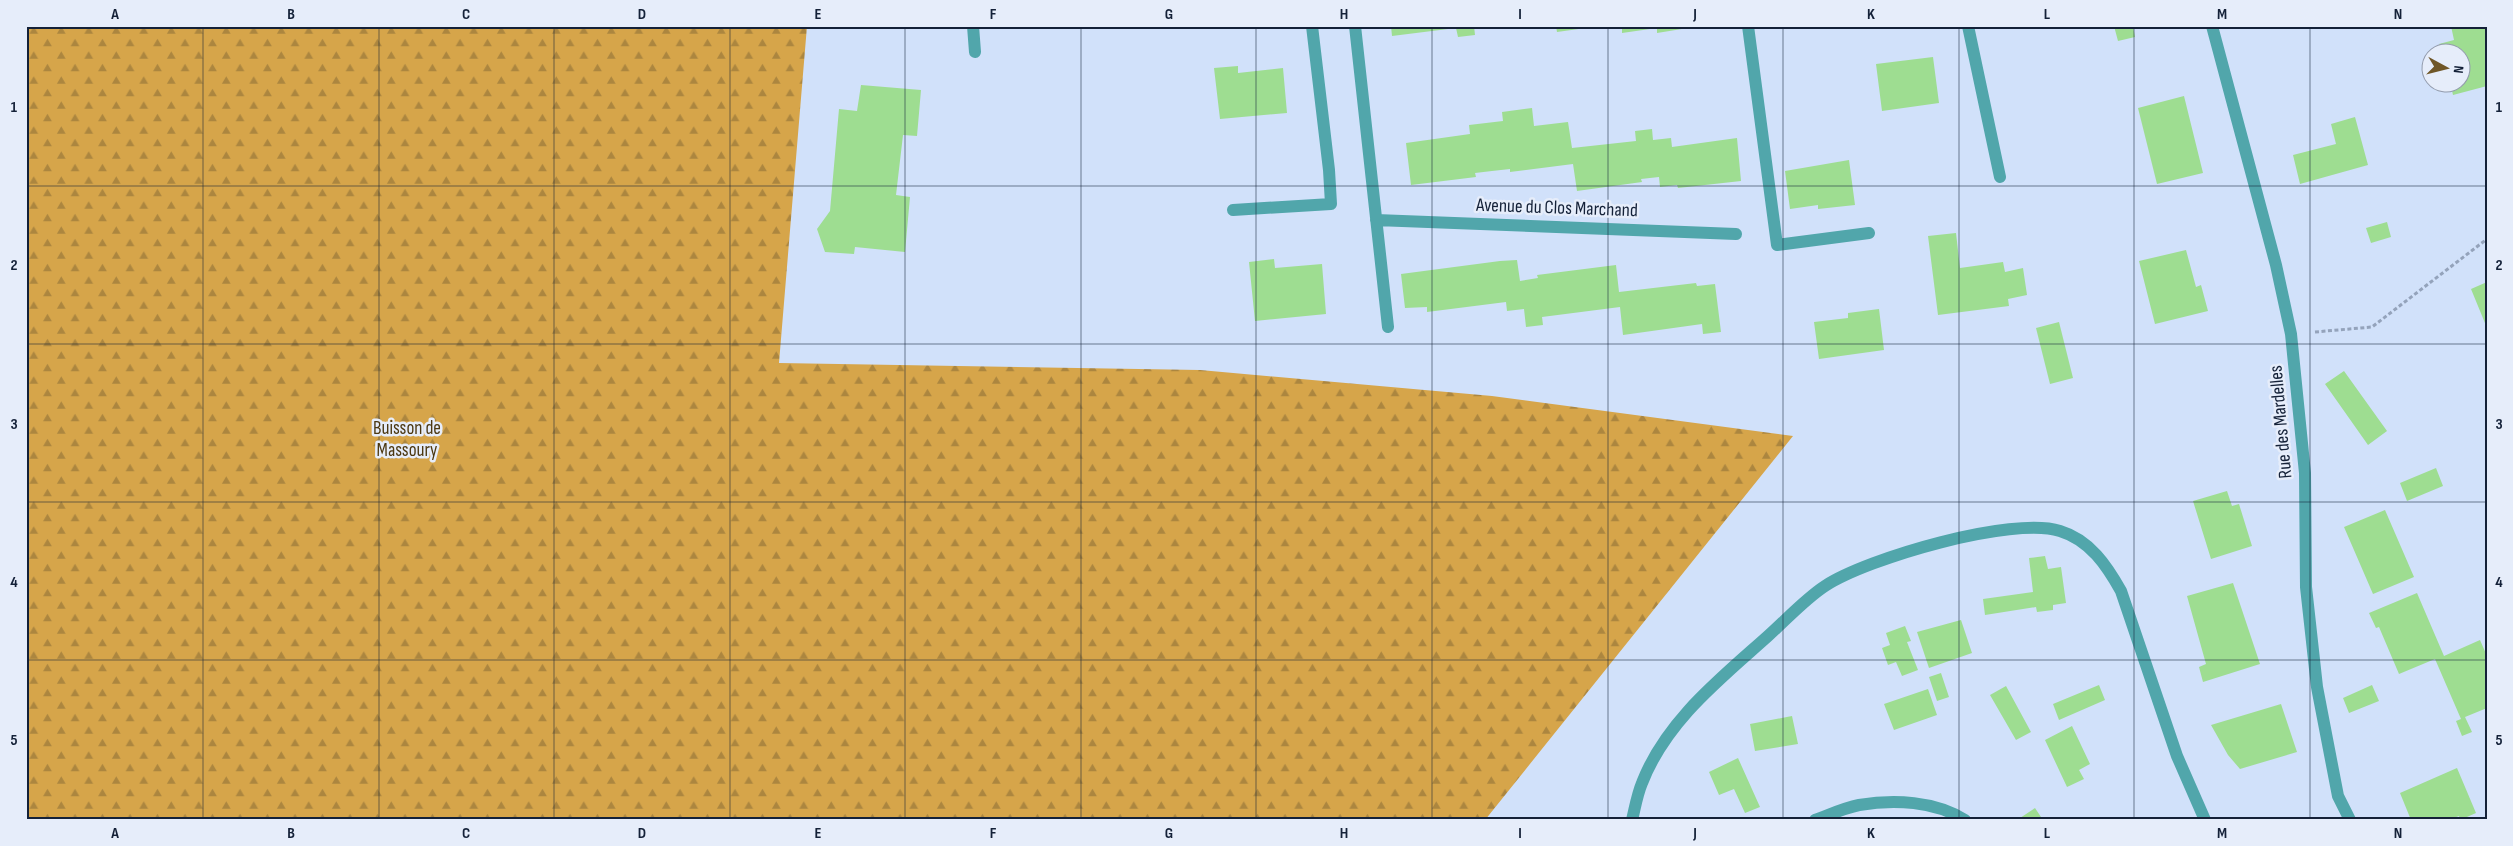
<svg xmlns="http://www.w3.org/2000/svg" width="2513" height="846" viewBox="0 0 2513 846" font-family="'Sofia Sans Condensed',sans-serif">
  <style>
    .forest { fill: url(#forest-firs) }
    .building { fill: #9edd91 }
    .lines { fill: none; stroke-linecap: round; stroke-linejoin: round }
    .path { stroke: #94a3bb; stroke-width: 3; stroke-dasharray: 4 2.5; stroke-linecap: butt }
    .lane { stroke: #51a6ab; stroke-width: 12 }
    .street { stroke: #51a6ab; stroke-width: 12 }
    .grid { fill: none; stroke: #142138; stroke-width: 1; stroke-opacity: 0.55 }
    .labels { text-anchor: middle; dominant-baseline: central; stroke-width: 5; stroke-linejoin: round; paint-order: stroke }
    .street-label { font-size: 19px; fill: #142138; stroke: #e6edfa }
    .park-label { font-size: 19px; fill: #4b3710; stroke: #e6edfa }
    .neatline { fill: none; stroke: #142138; stroke-width: 2 }
    .grid-label { font-size: 16px; text-anchor: middle; font-weight: bold; fill: #142138 }
  </style>
  <defs>
    <pattern id="forest-firs" width="22" height="20" patternUnits="userSpaceOnUse" patternTransform="scale(1.25)"><rect width="22" height="20" fill="#d6a54a"/><path d="M5 1l3.5 6h-7zM16 11l3.5 6h-7z" fill="#ac863f"/></pattern>
  </defs>
  <rect width="100%" height="100%" fill="#d1e1fa"/>
  <path class="forest" d="M26,26H807L779,363L1200,370L1492,396L1793,436L1485,820H26Z"/>
  <path class="building" d="M1391,26H1474L1475,35L1458,37L1456,28L1392,36Z
    M1556,26H1593V27L1557,32Z
    M1622,26H1688V28L1657,33V28L1622,33Z
    M2114,26H2133L2135,37L2118,41Z
    M2451,26H2487V86L2453,95L2450,82H2460V52H2442L2439,44L2454,40Z
    M1933,57L1939,103L1882,111L1876,64Z
    M1238,66V73L1283,68L1287,113L1220,119L1214,68Z
    M861,85L921,90L917,136L903,135L896,195L910,197L905,252L855,247L854,254L825,252L817,229L830,211L839,109L857,111Z
    M2184,96L2203,173L2157,184L2138,108Z
    M1532,108L1534,126L1568,122L1572,148L1636,141L1635,131L1652,129L1653,140L1671,138L1672,147L1737,138L1741,181L1678,188L1677,185L1660,187L1659,177L1641,179L1642,182L1577,191L1573,164L1510,172V169L1492,171L1475,173L1476,177L1411,185L1406,143L1470,134L1469,125L1503,121L1502,112Z
    M2355,117L2368,165L2300,184L2293,155L2336,144L2331,124Z
    M1849,160L1855,205L1818,209V205L1790,209L1785,171Z
    M2387,222L2391,237L2371,243L2366,228Z
    M1956,233L1960,268L2003,262L2005,272L2023,268L2027,295L2008,299L2009,306L1938,315L1928,236Z
    M2186,250L2196,287L2201,285L2208,311L2155,324L2139,261Z
    M1274,259L1275,268L1322,264L1326,314L1255,321L1249,262Z
    M1517,260L1520,281L1538,278L1537,275L1616,265L1619,292L1696,283L1697,286L1715,284L1721,332L1703,334L1702,324L1623,335L1620,307L1542,317L1543,325L1526,327L1524,309L1507,311L1506,302L1427,312V307L1405,308L1401,274L1500,261Z
    M2487,282V328L2471,289Z
    M1879,309L1884,350L1819,359L1814,322L1848,318V313Z
    M2059,322L2073,378L2050,384L2036,328Z
    M2344,371L2387,431L2368,445L2325,384Z
    M2436,468L2443,486L2407,501L2400,483Z
    M2227,491L2232,506L2239,504L2252,546L2211,559L2193,501Z
    M2385,510L2414,577L2373,594L2344,527Z
    M2045,556L2048,569L2061,567L2066,603L2053,605V610L2037,612L2036,607L1985,615L1983,599L2033,592L2029,558Z
    M2233,583L2260,664L2203,682L2199,667L2206,664L2187,596Z
    M2417,593L2444,656L2480,640L2487,656V708L2465,717L2472,732L2462,736L2456,721L2461,719L2435,659L2399,674L2379,627L2376,628L2369,613Z
    M1961,620L1972,653L1929,668L1917,632Z
    M1905,626L1911,641L1907,642L1918,670L1902,676L1896,662L1888,665L1882,648L1890,645L1886,633Z
    M1941,673L1949,697L1937,701L1929,677Z
    M2099,685L2105,700L2059,720L2053,704Z
    M2372,685L2379,701L2349,713L2343,698Z
    M2006,686L2031,732L2016,740L1990,695Z
    M1928,689L1937,715L1894,730L1884,704Z
    M2281,704L2297,752L2240,769L2228,755L2211,725Z
    M1792,716L1798,744L1755,751L1750,724Z
    M2072,726L2090,764L2079,770L2084,779L2067,787L2045,740Z
    M1738,758L1760,807L1745,813L1734,789L1719,795L1709,772Z
    M2457,768L2476,813L2460,820L2459,816L2448,820H2411L2400,793Z
    M2035,808L2043,820H2017Z"/>
  <g class="lines">
    <path class="path" d="M2315,332L2372,327L2487,239"/>
    <path class="lane" d="M1748,26L1777,245L1869,233
      M1968,26L2000,177
      M1632,820C1635,808 1637,795 1642,783C1666,721 1720,679 1768,636C1786,620 1805,599 1825,586C1868,558 2012,516 2060,531C2090,540 2107,566 2121,591L2177,756L2205,820
      M1815,820C1829,815 1844,808 1859,805C1894,799 1935,801 1965,820"/>
    <path class="street" d="M973,26L975,52
      M1355,26L1388,327
      M2212,26L2276,265L2291,334L2305,473L2306,587L2317,687L2338,796L2350,820
      M1233,210L1331,204L1329,170L1312,26
      M1376,220L1736,234"/>
  </g>
  <path class="grid" d="M203,26V820M379,26V820M554,26V820M730,26V820M905,26V820M1081,26V820M1256,26V820M1432,26V820M1608,26V820M1783,26V820M1959,26V820M2134,26V820M2310,26V820M26,186H2487M26,344H2487M26,502H2487M26,660H2487"/>
  <g class="labels">
    <g class="street-label">
      <text transform="translate(1557 208) rotate(2)">Avenue du Clos Marchand</text>
      <text transform="translate(2281 422) rotate(-95)">Rue des Mardelles</text>
    </g>
    <g class="park-label">
      <text x="407" y="428">Buisson de<tspan x="407" dy="22">Massoury</tspan></text>
    </g>
  </g>
  <rect width="2513" height="846" fill="none" stroke="#e6edfa" stroke-width="55"/>
  <g transform="translate(2446 68) rotate(97)"><circle r="24" fill="#e6edfa" stroke="#929bac"/>
  <path d="M0-4L9 19L0 12L-9 19Z" fill="#6f5627"/>
  <text y="-8" font-size="14" font-weight="bold" text-anchor="middle" fill="#142138">N</text>
  </g>
  <rect x="28" y="28" width="2458" height="790" class="neatline"/>
  <g class="grid-label">
    <text x="115" y="19">A</text>
    <text x="291" y="19">B</text>
    <text x="466" y="19">C</text>
    <text x="642" y="19">D</text>
    <text x="818" y="19">E</text>
    <text x="993" y="19">F</text>
    <text x="1169" y="19">G</text>
    <text x="1344" y="19">H</text>
    <text x="1520" y="19">I</text>
    <text x="1695" y="19">J</text>
    <text x="1871" y="19">K</text>
    <text x="2047" y="19">L</text>
    <text x="2222" y="19">M</text>
    <text x="2398" y="19">N</text>
    <text x="14" y="112">1</text>
    <text x="2499" y="112">1</text>
    <text x="14" y="270">2</text>
    <text x="2499" y="270">2</text>
    <text x="14" y="429">3</text>
    <text x="2499" y="429">3</text>
    <text x="14" y="587">4</text>
    <text x="2499" y="587">4</text>
    <text x="14" y="745">5</text>
    <text x="2499" y="745">5</text>
    <text x="115" y="838">A</text>
    <text x="291" y="838">B</text>
    <text x="466" y="838">C</text>
    <text x="642" y="838">D</text>
    <text x="818" y="838">E</text>
    <text x="993" y="838">F</text>
    <text x="1169" y="838">G</text>
    <text x="1344" y="838">H</text>
    <text x="1520" y="838">I</text>
    <text x="1695" y="838">J</text>
    <text x="1871" y="838">K</text>
    <text x="2047" y="838">L</text>
    <text x="2222" y="838">M</text>
    <text x="2398" y="838">N</text>
  </g>
</svg>
